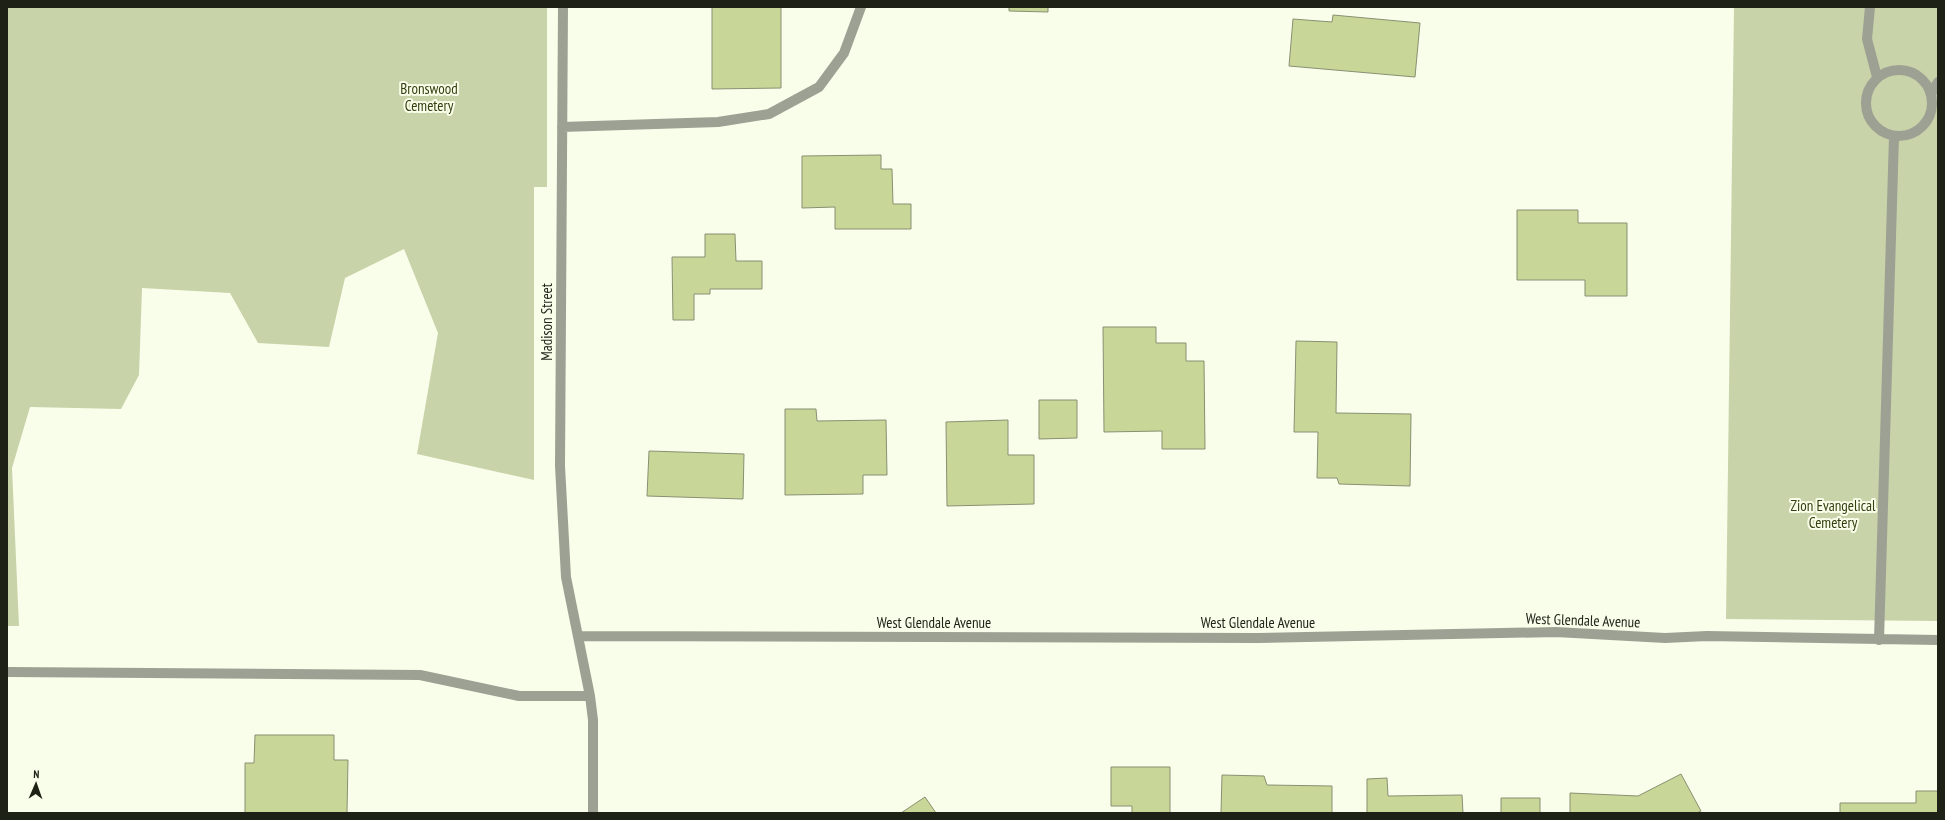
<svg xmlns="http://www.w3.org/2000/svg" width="1945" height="820" viewBox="0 0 1945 820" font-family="'PT Sans Narrow',sans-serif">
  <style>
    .green { fill: #c8d3a9 }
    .building { fill: #c8d797; stroke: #889072 }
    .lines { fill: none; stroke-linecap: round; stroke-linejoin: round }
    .minor { stroke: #9da193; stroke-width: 10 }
    .labels { text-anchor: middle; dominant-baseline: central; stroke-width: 4; stroke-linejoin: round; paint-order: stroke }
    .park-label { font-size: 15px; fill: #353e0f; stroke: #f9feea }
    .street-label { font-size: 15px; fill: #1e2115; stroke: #f9feea }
  </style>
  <rect width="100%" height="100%" fill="#f9feea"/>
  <path class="green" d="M7,7H547V187H534V480L417,454L438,333L404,249L345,278L329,347L258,343L230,293L142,288L139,375L121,409L30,407L12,468L19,626H7Z
    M1734,7H1938V621L1726,619Z"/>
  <path class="building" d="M712,7H781V88L712,89Z
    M1009,7H1048V12L1009,11Z
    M1333,15L1420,23L1415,77L1289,66L1293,19L1332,22Z
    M881,155V169H892L893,204H911V229H835V207L802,208V156Z
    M1517,210H1578V223H1627V296H1585V280H1517Z
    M705,234H735L736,261H762V289H710V294H694V320H673L672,257H705Z
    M1103,327H1156V343H1186V361H1204L1205,449H1162V431L1104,432Z
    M1296,341L1337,342L1336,413L1411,414L1410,486L1339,484L1337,478H1317L1318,432H1294Z
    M1039,400H1077V438L1039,439Z
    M785,409H816L817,421L886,420L887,475H863V494L785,495Z
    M1008,420V455H1034V504L947,506L946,422Z
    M649,451L744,454L743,499L647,496Z
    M255,735H334V760H348L347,813H245V763H254Z
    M1111,767H1170V813H1132V806H1111Z
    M1681,774L1701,811L1697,813H1570V793L1638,796Z
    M1222,775L1264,776L1267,785L1332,786V813H1221Z
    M1387,778L1388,796L1462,795L1463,813H1367V779Z
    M1916,791H1938V813H1840V803H1916Z
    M925,797L936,813H901Z
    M1501,798H1540V813H1501Z"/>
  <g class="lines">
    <path class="minor" d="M563,7L560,466L566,577L590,696L593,720V813
      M1870,7L1867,39L1877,77
      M1866 103a33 33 0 1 1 66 0a33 33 0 1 1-66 0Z
      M1931,94L1938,82
      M562,127L718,122L769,114L819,87L844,53L861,7
      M578,636L1257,638L1556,632L1665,638L1707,636L1938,640
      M1879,640L1894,136
      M7,672L420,675L519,696H590"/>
  </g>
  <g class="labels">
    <g class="park-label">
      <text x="429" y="88">Bronswood<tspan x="429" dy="17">Cemetery</tspan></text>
      <text x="1833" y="505">Zion Evangelical<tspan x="1833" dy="17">Cemetery</tspan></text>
    </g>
    <g class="street-label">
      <text transform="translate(546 322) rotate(-90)">Madison Street</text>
      <text transform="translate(1583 620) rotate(2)">West Glendale Avenue</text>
      <text x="934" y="622">West Glendale Avenue</text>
      <text x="1258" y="622">West Glendale Avenue</text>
    </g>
  </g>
  <rect width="1945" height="820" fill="none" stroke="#1e2115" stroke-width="16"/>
  <g transform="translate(36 784) rotate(2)" stroke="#f9feea" stroke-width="3" paint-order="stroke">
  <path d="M0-3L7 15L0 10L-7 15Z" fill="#1e2115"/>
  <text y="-6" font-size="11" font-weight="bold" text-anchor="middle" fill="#1e2115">N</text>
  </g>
</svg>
